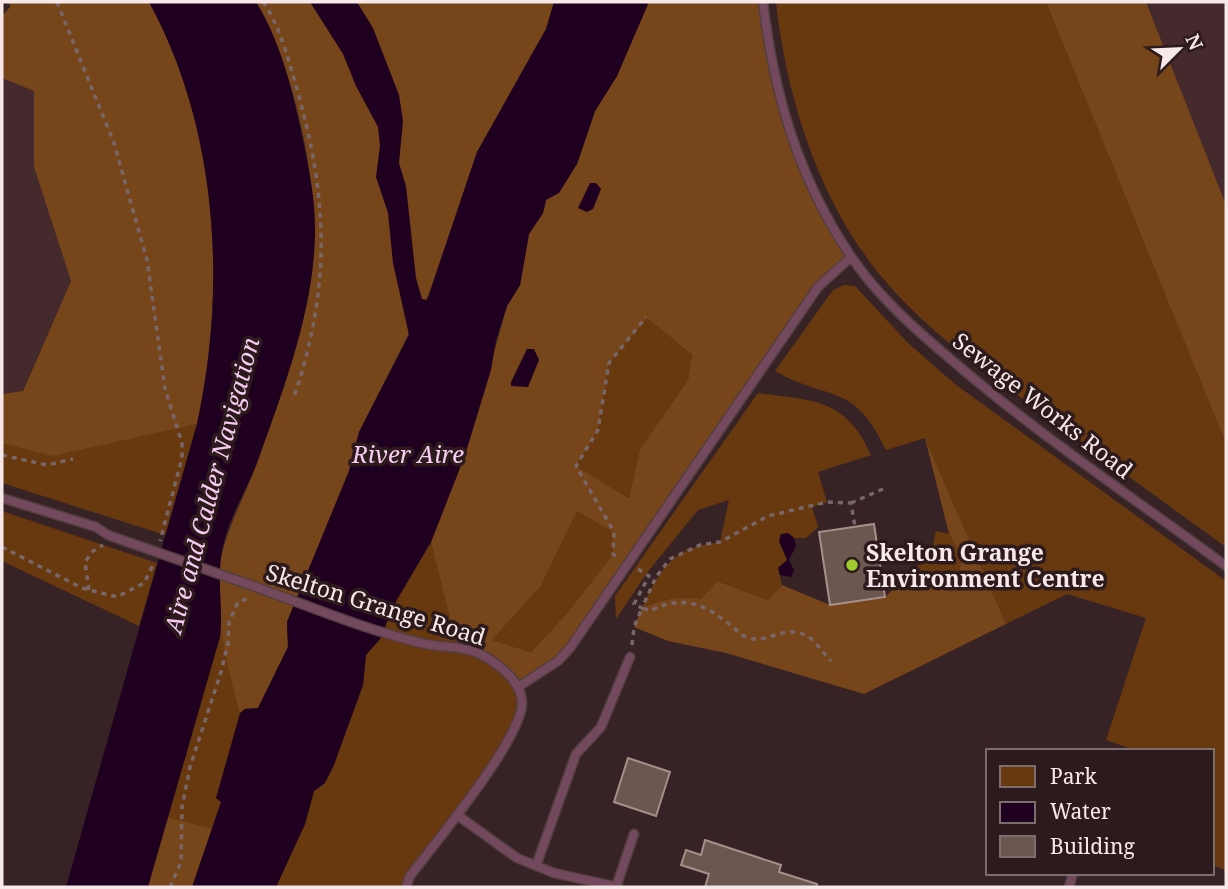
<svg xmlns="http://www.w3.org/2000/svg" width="1228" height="889" viewBox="0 0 1228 889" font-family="'Noto Serif',serif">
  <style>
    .built { fill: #452a2d }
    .green { fill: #68390f }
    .forest { fill: #77451a; fill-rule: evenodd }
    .water { fill: #200020 }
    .building { fill: #6b5650; stroke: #a78f89; stroke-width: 2 }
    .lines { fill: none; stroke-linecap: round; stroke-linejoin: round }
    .service-casing { stroke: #523f41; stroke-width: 11 }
    .path { stroke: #786668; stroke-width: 3.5; stroke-dasharray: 5 5; stroke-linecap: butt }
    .service { stroke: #75495d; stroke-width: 8 }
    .service-bridge-casing { stroke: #523f41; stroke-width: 11; stroke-linecap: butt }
    .service-bridge { stroke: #75495d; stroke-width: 8 }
    .poi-dot { fill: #9fca2d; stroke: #2d1a1c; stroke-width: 2.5 }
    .labels { text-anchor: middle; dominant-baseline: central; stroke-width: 7; stroke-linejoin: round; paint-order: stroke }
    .street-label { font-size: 23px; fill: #f7e9ea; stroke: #2d1a1c }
    .poi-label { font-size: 23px; font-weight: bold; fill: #f7e9ea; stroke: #2d1a1c; text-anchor: start }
    .water-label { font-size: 24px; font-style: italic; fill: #f7ccf3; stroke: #2d1a1c }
  </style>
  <rect width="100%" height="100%" fill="#372325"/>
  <path class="built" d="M1146,2H1226V205L1172,70Z
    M2,78L34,91V167L71,281L22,391L2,394Z"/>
  <path class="green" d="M776,2H1046L1226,444V547C1165,503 1103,458 1042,413C986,372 925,330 881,276C819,202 786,96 776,2Z
    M844,285L855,286L908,343L955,384L1226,581V870L1212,865V786L1215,777L1212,776V751H1137L1106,740L1146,618L1067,594L1006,624L925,438L886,450C853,381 832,403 775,371L833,290Z
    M646,317L692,355L688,380L640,449L629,498L576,466L598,430L609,363Z
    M758,393C813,401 846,398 871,455L818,472L827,502L812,507L818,527L806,538H794L788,534V560L778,568L782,585L768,600L717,581L701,599C678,595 664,599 642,608C661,566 673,548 720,542L729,500L698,510L646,574L616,619L615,596Z
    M318,405L221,802L192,887H148L222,622Z
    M197,424L165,535L2,483V442L52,455Z
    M2,511L157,563L139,626L2,561Z
    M577,511L614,532L613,554L568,612L531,652L492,640L541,586Z
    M936,531L949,534L961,556L959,583L933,589L915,568L931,555Z
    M431,542L457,646L506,671L522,701L514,731L406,887H276L305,824L314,791L325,783L363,685L366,655L380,639L395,603Z"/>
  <path class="forest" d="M9,2H149C218,128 227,287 197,424L52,456L2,443V394L23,391L71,281L34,167V91L2,78V16L10,7Z
    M256,2H554L546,29L477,152L431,290L359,432L349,471L287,622L288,647L258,708L245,709L240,713C229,671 218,632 218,588C217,542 242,505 257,463C280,399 306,331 313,264C322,192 293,63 256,2Z
    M648,2H763L770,59L813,191L851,257L818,287L570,648L518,687L506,671L457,646L431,542L465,455L507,306L520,285L529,234L543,213L546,200L577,164L595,111L617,76ZM647,318L692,355L688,380L640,449L629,498L576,466L598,430L609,363ZM577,511L613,532V554L568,612L531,652L492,640L541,586Z
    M1046,2H1146L1226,205V444Z
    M925,438L1006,624L864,694L726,653L668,641L634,627L642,608C664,599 678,595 701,599L717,581L768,600L782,585L830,605L885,597L915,568L933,588L959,583L961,556L949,534Z
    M166,817L212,829L192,887H148Z"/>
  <path class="water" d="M149,2H256C279,39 291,84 300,127C307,160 316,198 315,232C314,311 283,390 257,463C247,489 230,515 224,542C215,576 224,605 220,637L148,887H66L197,424C227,287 218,128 149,2Z
    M310,2H357L373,28L399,95L403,121L399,163L406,186L416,278L422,299L427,300L477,152L546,29L554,2H649L617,76L595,111L577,164L559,193L546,200L543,213L529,234L520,285L507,306L496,340L491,370L465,455L431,542L395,603L380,639L366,655L363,685L334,765L325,783L314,791L305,824L276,887H192L221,802L216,798L240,713L245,709L258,708L288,647L287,622L349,471L359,432L409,335L393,263L388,213L376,177L380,146L378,127L356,86L343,54Z
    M590,183H596L601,189L593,209L587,212L578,208Z
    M527,349H534L539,360L528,387L511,386V382Z
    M788,533L794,538L796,546L789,560L794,570L791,577L780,575L778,568L787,560L779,541L781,534Z"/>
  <path class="building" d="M874,524L885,597L830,605L819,532Z
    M628,758L670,772L656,816L614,802Z
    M705,840L781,865L779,872L817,884V887H705L709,874L681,865L686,850L701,855Z"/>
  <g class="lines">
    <defs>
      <path id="service" d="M763,2C774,95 798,177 850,255C877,296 917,331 954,362C1040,436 1135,499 1226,566
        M2,498L96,527L108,535
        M239,581C299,602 359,628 421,643C440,648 459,645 478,653C496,662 522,680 522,703C522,739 435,843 410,876L406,887
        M518,687L558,661L570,648L818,287L851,257
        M457,815L517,858L554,873L618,887
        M536,866L576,754L601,727L630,657
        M616,887L634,834
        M1069,887L1073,873"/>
    </defs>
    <use href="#service" class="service-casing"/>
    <path class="path" d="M57,2L114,143L147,260L165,389L182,443V458L160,541
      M263,2C280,26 288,58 296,86C329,200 331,288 293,400
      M2,455L47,465L73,459
      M851,503L883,489
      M2,547L82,588L117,597L144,583L153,565
      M616,556L613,554L614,532L576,466L598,430L609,363L646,317
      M638,569L649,576L634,604L642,608L656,577L670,559L700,545L720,542L768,516L827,502L851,503L855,527
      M89,590L85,562L93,551L103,545
      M632,645L634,627L642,608L650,611C680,595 704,603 729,624C734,627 740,635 746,637C768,646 784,622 809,637C817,643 824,654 831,661
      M170,887L181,862L182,807L190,767L221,672L228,643L229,622L238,602L249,598"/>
    <use href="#service" class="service"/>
    <defs>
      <path id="service-bridge" d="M108,535L239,581"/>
    </defs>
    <use href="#service-bridge" class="service-bridge-casing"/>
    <use href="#service-bridge" class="service-bridge"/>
  </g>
  <circle class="poi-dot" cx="852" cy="565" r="7"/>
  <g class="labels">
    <g class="street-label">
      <text transform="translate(1043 405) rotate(38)">Sewage Works Road</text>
      <text transform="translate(376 604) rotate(17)">Skelton Grange Road</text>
    </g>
    <g class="poi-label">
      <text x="866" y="552">Skelton Grange<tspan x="866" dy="26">Environment Centre</tspan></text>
    </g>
    <g class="water-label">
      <text x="408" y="453">River Aire</text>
      <text transform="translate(211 485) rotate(-75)">Aire and Calder Navigation</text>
    </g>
  </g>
  <rect width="1228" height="889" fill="none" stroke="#f7e9ea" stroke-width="7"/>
  <rect x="986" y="749" width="228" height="126" fill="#2d1a1c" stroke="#7e6d6e" stroke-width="2"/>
  <rect x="1000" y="766" width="35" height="21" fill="#68390f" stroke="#7e6d6e" stroke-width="2"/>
  <text x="1050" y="784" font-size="21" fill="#f7e9ea">Park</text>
  <rect x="1000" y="802" width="35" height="21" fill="#200020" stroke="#7e6d6e" stroke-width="2"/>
  <text x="1050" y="819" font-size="21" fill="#f7e9ea">Water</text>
  <rect x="1000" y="836" width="35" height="21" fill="#6b5650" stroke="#7e6d6e" stroke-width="2"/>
  <text x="1050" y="854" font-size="21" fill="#f7e9ea">Building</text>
  <g transform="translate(1179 49) rotate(66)" stroke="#2d1a1c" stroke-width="5" paint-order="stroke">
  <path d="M0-5L12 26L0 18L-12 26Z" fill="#f7e9ea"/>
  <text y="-10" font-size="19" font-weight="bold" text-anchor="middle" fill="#f7e9ea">N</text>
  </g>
</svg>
